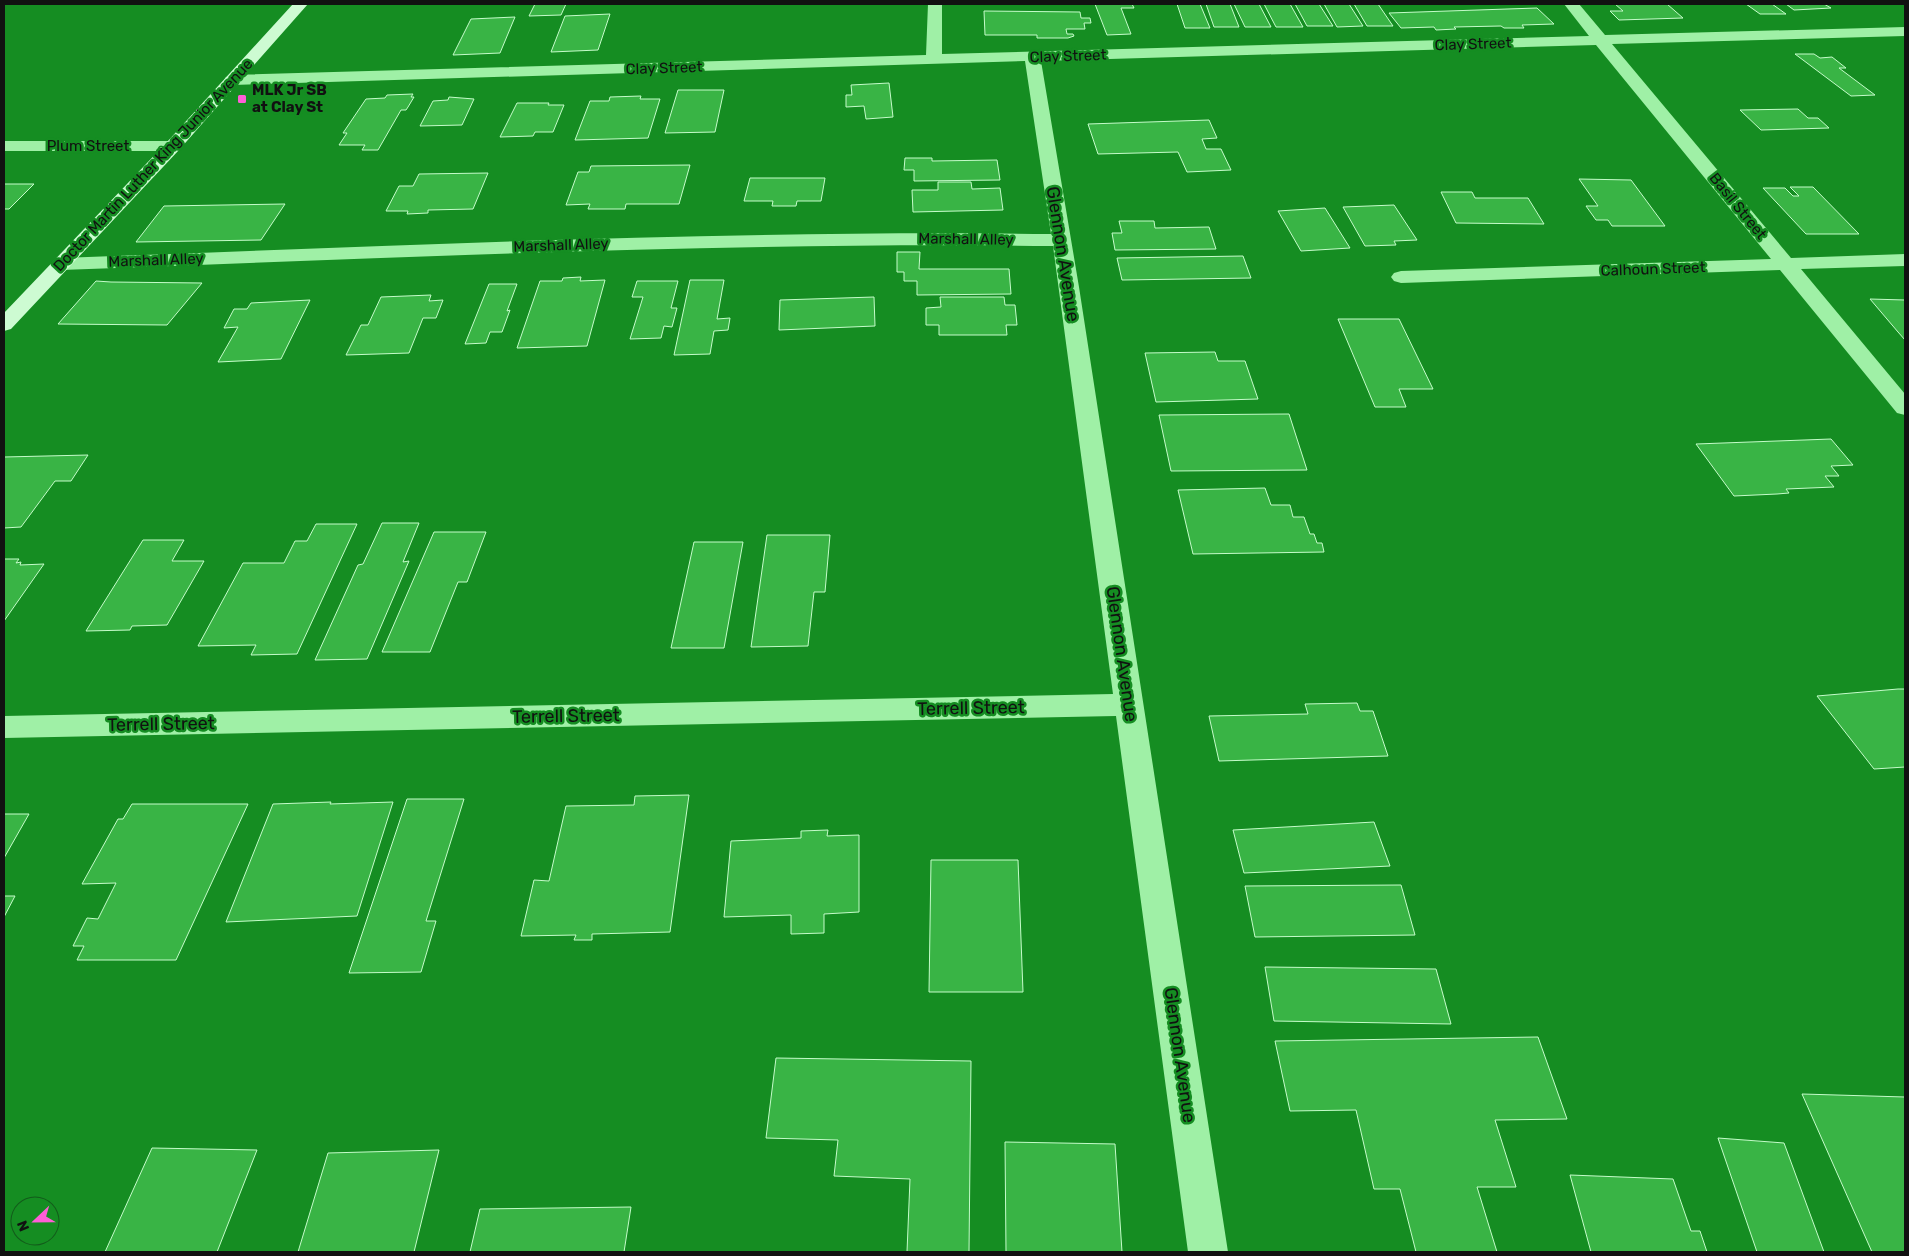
<svg xmlns="http://www.w3.org/2000/svg" width="1909" height="1256" viewBox="0 0 1909 1256" font-family="Rubik,sans-serif">
  <style>
    .building { fill: #39b445; stroke: #c5fcca }
    .lines { fill: none; stroke-linecap: round; stroke-linejoin: round }
    .minor { fill: #9ff0a6; fill-rule: evenodd }
    .secondary { fill: #cdfbd2; fill-rule: evenodd }
    .poi-dot { fill: #ff5ed6; stroke: #158d22; stroke-width: 2 }
    .labels { text-anchor: middle; dominant-baseline: central; stroke-width: 5; stroke-linejoin: round; paint-order: stroke }
    .far-street-label { font-size: 15px; fill: #111; stroke: #158d22 }
    .far-poi-label { font-size: 15px; font-weight: bold; fill: #111; stroke: #158d22; text-anchor: start }
    .street-label { font-size: 18px; fill: #111; stroke: #158d22 }
  </style>
  <rect width="100%" height="100%" fill="#158d22"/>
  <path class="building" d="M535,4H566L561,15L529,16Z
    M1095,4H1132L1134,8H1121L1131,34L1107,35Z
    M1177,4H1200L1210,28H1185Z
    M1206,4H1230L1239,27H1214Z
    M1234,4H1259L1271,27H1245Z
    M1264,4H1290L1303,27H1276Z
    M1295,4H1319L1333,26H1307Z
    M1324,4H1349L1363,26L1337,27Z
    M1354,4H1378L1393,26H1367Z
    M1615,4H1667L1683,18L1619,20L1610,11H1623Z
    M1746,4H1772L1786,14H1760Z
    M1786,4H1824L1831,8L1794,10Z
    M1537,8L1554,24L1522,25L1524,28H1504L1501,26L1454,27L1456,29L1436,30L1434,27L1401,28L1389,13Z
    M984,11L1080,12L1081,18H1090L1091,23H1084L1085,29H1066L1067,34H1073L1074,36L1068,38H1037V35H985Z
    M610,14L598,50L551,52L565,16Z
    M515,17L500,53L453,55L471,19Z
    M1795,54H1814L1820,58L1832,57L1846,68H1839L1875,95L1851,96Z
    M889,83L893,117L866,119L864,106L846,107V95H852L851,85Z
    M678,90H724L715,132L665,133Z
    M413,94L411,97H414L408,107L406,110H401L378,150H362L365,145H339L347,133H343L366,99L385,98L387,95Z
    M641,96L640,99H660L648,138L575,140L590,101H609L610,97Z
    M449,97L474,99L462,125L420,126L433,101L448,100Z
    M517,103H549L548,105H564L553,132H535L533,136L500,137Z
    M1798,109L1808,118H1818L1829,128L1761,130L1740,110Z
    M1209,120L1217,138L1202,139L1206,149H1221L1231,170L1187,172L1178,152L1098,154L1088,124Z
    M905,158H932V161L997,160L1000,180L914,181V170H904Z
    M690,165L679,204H626L625,209H588L590,204L566,205L578,172H589L591,166Z
    M488,173L473,209L428,210V213L407,214L408,211H386L399,186H413L419,174Z
    M750,178H825L821,201H797L796,206H772L773,201H744Z
    M1579,179L1631,180L1665,226H1612L1608,220H1596L1586,206H1598Z
    M938,182H971L972,189L1000,188L1003,210L913,212L912,190H938Z
    M4,184H34L9,209H4Z
    M1790,187H1813L1859,234H1806L1763,188H1785L1793,196H1799Z
    M1441,192H1472L1475,198H1528L1544,224L1456,223Z
    M285,204L261,240L136,242L164,206Z
    M1394,205L1417,240L1394,241L1396,245L1365,246L1343,207Z
    M1325,208L1350,248L1301,251L1278,211Z
    M1119,221H1154L1155,228L1209,227L1216,249L1115,250L1112,233H1122Z
    M897,252H920L919,269H1009L1011,294L917,295V281H904V272H897Z
    M1243,256L1251,278L1122,280L1117,258Z
    M581,277L580,281L605,280L587,346L517,348L540,281H562L563,278Z
    M690,280H724L717,319L730,318L728,330L714,331L710,354L674,355Z
    M96,281L111,282L202,283L167,325L58,324Z
    M637,281H678L671,308H677L672,327L664,326L661,338L630,339L643,297H632Z
    M489,284H517L507,311L510,310L502,332H490L486,343L465,344Z
    M431,295L429,301L443,300L436,318H423L409,353L346,355L361,325H368L381,297Z
    M874,297L875,326L779,330L780,300Z
    M940,297H1004L1005,305H1015L1017,325H1006L1007,335H939V325H926V308L941,307Z
    M1870,299L1905,300V340L1898,332Z
    M310,300L281,359L218,362L238,327L224,328L234,309H247L251,303Z
    M1338,319H1399L1433,389H1399L1406,407H1375Z
    M1215,352L1218,361H1245L1258,399L1156,402L1145,353Z
    M1289,414L1307,470L1171,471L1159,415Z
    M1831,439L1853,465L1831,466L1839,476H1825L1834,487L1786,489L1789,493L1777,494L1734,496L1696,444Z
    M88,455L71,481H55L21,527L4,528V457Z
    M1265,488L1271,505H1290L1293,517H1304L1310,534H1314L1317,543H1322L1324,552L1193,554L1178,490Z
    M382,523H419L403,562L409,561L367,659L315,660L358,565L363,564Z
    M316,524H357L297,654L251,655L256,645L198,646L243,563H284L295,541H307Z
    M434,532H486L467,582H458L430,652H382Z
    M767,535H830L825,592H814L808,646L751,647Z
    M143,540H184L172,561H204L167,625L132,626L130,630L86,631Z
    M694,542H743L724,648H671Z
    M4,559H19L16,563L21,562L20,565L44,564L4,621Z
    M1898,689H1905V767L1874,769L1817,696Z
    M1357,703L1360,711H1373L1388,756L1219,761L1209,716L1308,714L1305,704Z
    M689,795L670,932L592,934V940H574L576,935L521,936L534,880L549,881L566,806L634,805L635,796Z
    M407,799H464L426,921H436L421,972L349,973Z
    M331,802L330,804L393,802L357,916L226,922L273,804Z
    M132,804H248L176,960H77L84,946H73L87,918L98,919L116,883L82,884L118,819H123Z
    M4,814H29L4,858Z
    M1374,822L1390,866L1244,873L1233,830Z
    M828,830L827,836L859,835V912L824,914V933L791,934V915L724,917L731,841L801,838V831Z
    M931,860H1018L1023,992H929Z
    M1401,885L1415,935L1255,937L1245,886Z
    M4,896H15L4,917Z
    M1265,967L1436,969L1451,1024L1274,1021Z
    M1538,1037L1567,1119L1495,1120L1516,1187H1477L1497,1252H1416L1400,1189H1374L1356,1110L1290,1111L1275,1041Z
    M776,1058L971,1061L969,1252H907L910,1179L834,1176L838,1140L766,1138Z
    M1802,1094L1905,1097V1252H1872Z
    M1718,1138L1784,1143L1824,1252H1757Z
    M1005,1142L1115,1144L1122,1252H1006Z
    M152,1148L257,1150L217,1252H105Z
    M439,1150L414,1252H298L328,1153Z
    M1570,1175L1673,1179L1691,1231H1700L1707,1252H1591Z
    M631,1207L624,1252H470L480,1209Z"/>
  <g class="lines">
    <path class="minor" d="M928,4H942V54L1589,36L1564,4H1579L1605,35L1905,27V36L1612,44L1791,258L1905,254V266L1801,269L1905,394V415L1897,413L1780,270L1401,283L1394,281L1391,277L1394,273L1401,271L1771,259L1596,45L1041,61L1079,287L1228,1252H1188L1116,716L4,738V716L1113,694L1053,246C722,242 391,258 61,270L54,268L51,264L54,260L61,258C391,246 721,230 1051,234L1025,61L232,85L226,83L224,80L226,77L232,75L926,55Z
      M4,141H173L179,142L182,146L179,150L173,151H4Z"/>
    <path class="secondary" d="M293,4H308L179,150L11,329L4,331V313L167,142Z"/>
  </g>
  <rect class="poi-dot" x="237" y="94" width="10" height="10" rx="2.5"/>
  <g class="labels">
    <g class="far-street-label">
      <text transform="translate(1473 44) rotate(-2)">Clay Street</text>
      <text transform="translate(1068 56) rotate(-2)">Clay Street</text>
      <text transform="translate(664 68) rotate(-2)">Clay Street</text>
      <text x="88" y="146">Plum Street</text>
      <text transform="translate(153 165) rotate(-47)">Doctor Martin Luther King Junior Avenue</text>
      <text transform="translate(1738 206) rotate(51)">Basil Street</text>
      <text transform="translate(966 239) rotate(1)">Marshall Alley</text>
      <text transform="translate(561 245) rotate(-2)">Marshall Alley</text>
      <text transform="translate(156 260) rotate(-2)">Marshall Alley</text>
      <text transform="translate(1653 269) rotate(-2)">Calhoun Street</text>
    </g>
    <g class="far-poi-label">
      <text x="252" y="90">MLK Jr SB<tspan x="252" dy="17">at Clay St</tspan></text>
    </g>
    <g class="street-label">
      <text transform="translate(1063 254) rotate(81)">Glennon Avenue</text>
      <text transform="translate(1122 654) rotate(82)">Glennon Avenue</text>
      <text transform="translate(971 708) rotate(-1)">Terrell Street</text>
      <text transform="translate(566 716) rotate(-1)">Terrell Street</text>
      <text transform="translate(161 724) rotate(-1)">Terrell Street</text>
      <text transform="translate(1180 1055) rotate(82)">Glennon Avenue</text>
    </g>
  </g>
  <rect width="1909" height="1256" fill="none" stroke="#111111" stroke-width="10"/>
  <g transform="translate(35 1221) rotate(248)"><circle r="24" fill="#158d22" stroke="#135b1b"/>
  <path d="M0-4L9 19L0 12L-9 19Z" fill="#ff5ed6"/>
  <text y="-8" font-size="14" font-weight="bold" text-anchor="middle" fill="#111111">N</text>
  </g>
</svg>
